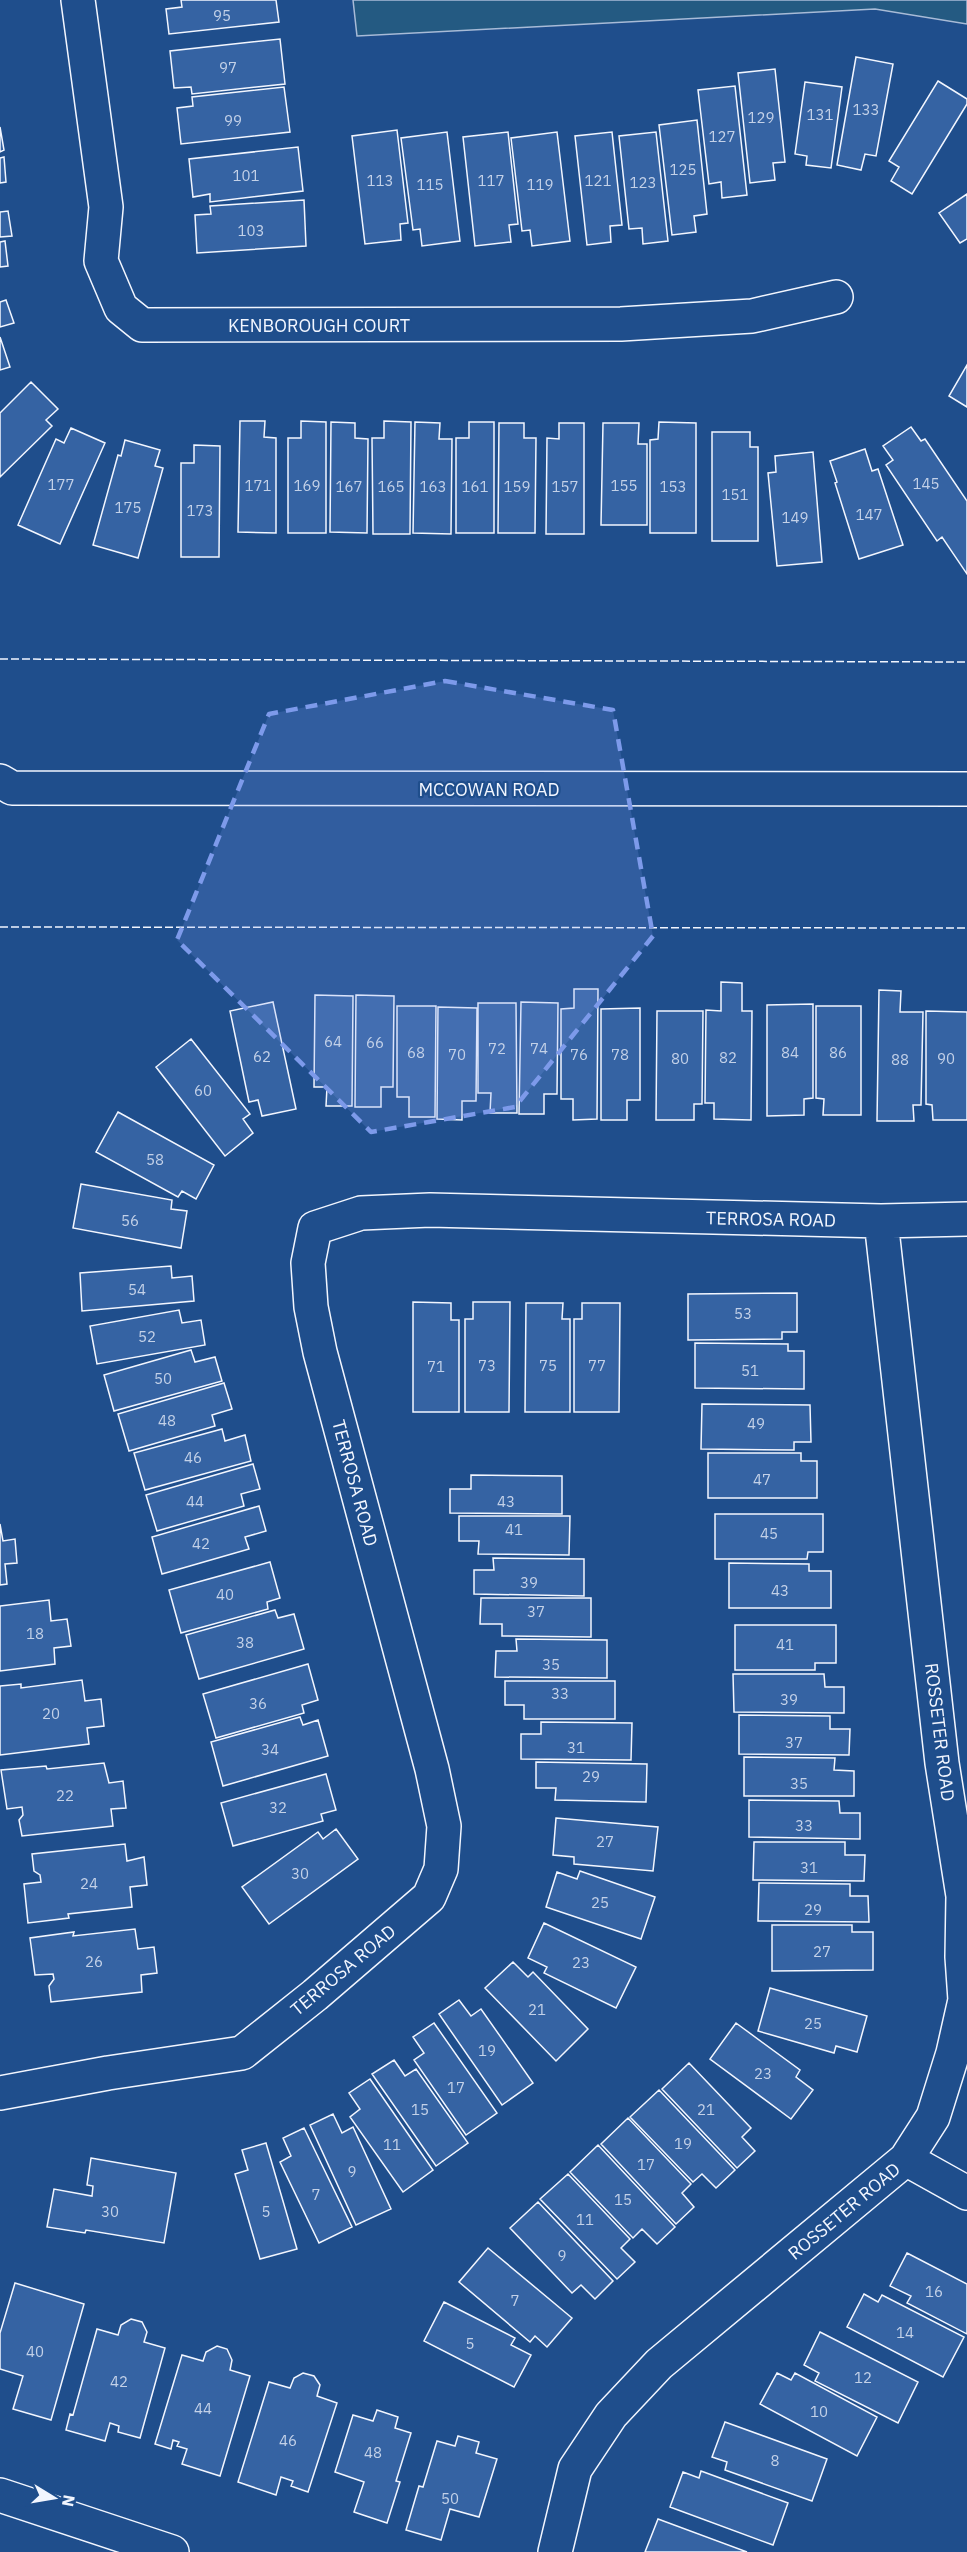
<svg xmlns="http://www.w3.org/2000/svg" width="967" height="2552" viewBox="0 0 967 2552" font-family="'IBM Plex Sans',sans-serif">
  <style>
    .green { fill: #245a82; stroke: #a8bbd7; stroke-width: 1.5 }
    .building { fill: #3563a3; stroke: #f2f6ff; stroke-width: 1.5 }
    .lines { fill: none; stroke-linecap: round; stroke-linejoin: round }
    .minor-casing { stroke: #f2f6ff; stroke-width: 36 }
    .major-casing { stroke: #f2f6ff; stroke-width: 36 }
    .minor { stroke: #1f4e8c; stroke-width: 33 }
    .major { stroke: #1f4e8c; stroke-width: 33 }
    .fence { stroke: #f2f6ff; stroke-width: 1.5; stroke-dasharray: 8 3; stroke-linecap: butt }
    .marked { fill: #7d9aea; fill-opacity: 0.2; stroke: #7d9aea; stroke-width: 4.5; stroke-dasharray: 12 8; stroke-linejoin: round }
    .labels { text-anchor: middle; dominant-baseline: central; stroke-width: 4.5; stroke-linejoin: round; paint-order: stroke }
    .number-label { font-size: 15px; fill: #c3d1e8 }
    .street-label { font-size: 18px; fill: #f2f6ff; stroke: #1f4e8c }
  </style>
  <rect width="100%" height="100%" fill="#1f4e8c"/>
  <path class="green" d="M353,0H967V24L875,9L357,36Z"/>
  <path class="building" d="M181,0H276L279,22L169,34L166,9L182,7Z
    M280,39L285,84L192,94L191,87L174,88L170,51Z
    M856,57L893,64L876,156L865,154L861,170L837,165Z
    M775,69L785,162L773,163L775,180L750,183L738,73Z
    M938,81L967,99V104L912,194L891,181L899,167L889,161Z
    M805,82L842,87L831,168L806,165L807,156L795,154Z
    M735,86L747,195L722,198L721,182L709,184L698,90Z
    M284,87L290,132L181,144L177,108L193,106L192,97Z
    M697,120L707,214L694,216L696,232L672,235L659,125Z
    M0,127L4,150L0,152Z
    M397,130L408,223L400,224L401,240L365,244L352,136Z
    M447,132L460,241L422,246L420,229L413,230L401,138Z
    M508,132L518,224L509,225L511,242L475,246L463,137Z
    M557,132L570,241L532,246L530,230L522,231L511,138Z
    M612,132L622,225L610,226L611,242L587,245L575,136Z
    M656,132L668,241L643,244L642,228L629,229L619,136Z
    M298,147L303,191L210,202V194L193,197L189,159Z
    M4,157L6,182L0,183V158Z
    M967,194V239L960,243L939,213Z
    M304,200L306,246L197,253L195,215L211,214L210,206Z
    M8,211L12,236L0,237V212Z
    M5,241L8,266L0,267V242Z
    M6,300L14,323L0,327V302Z
    M0,337L10,367L0,370Z
    M967,365V407L949,396Z
    M31,382L58,409L46,420L52,426L0,477V413Z
    M240,421H265L264,437L276,438V533L238,532Z
    M301,421L326,422V533H288V438H301Z
    M384,421L411,422L410,534H373L372,438H384Z
    M331,422L355,423V438L368,439L367,533L330,532Z
    M415,422L440,423L439,439H452L451,534L413,533Z
    M469,422H494V533H456V438H469Z
    M659,422L696,423V533H650V440L658,439Z
    M499,423H524V438H536L535,533H498Z
    M559,423H584V534H546L547,438L559,439Z
    M603,423H639L638,444H647V525H601Z
    M911,427L921,441L925,439L967,501V574L942,537L937,541L886,465L893,460L883,446Z
    M71,428L105,443L60,544L18,525L56,439L64,443Z
    M712,432H750V447H758V541H712Z
    M125,440L160,450L155,466L163,468L138,558L93,545L118,455L121,456Z
    M194,445L220,446L219,557H181V463H194Z
    M865,449L872,471L878,469L903,545L859,559L835,483L837,482L830,461Z
    M813,452L822,562L777,566L768,473L776,472L775,456Z
    M721,982L742,983V1011H752L751,1120L714,1119V1103H705L706,1010L721,1011Z
    M574,989H598L597,1119L573,1120V1099H561V1009L574,1008Z
    M879,990L901,991L900,1012H923L921,1105H913L914,1121H877Z
    M315,995L353,996L352,1106H326L327,1087H314Z
    M356,995L394,996L393,1087H381V1107H355Z
    M273,1002L296,1109L262,1116L258,1100L249,1102L230,1011Z
    M521,1002L558,1003L557,1094H544V1114H519Z
    M478,1003H516L517,1113H490L491,1093H478Z
    M813,1004V1098L804,1099V1115L767,1116V1005Z
    M397,1006H436L435,1117H409V1097H397Z
    M816,1006H861V1115H823L824,1099L816,1098Z
    M438,1007L477,1008L476,1101H462V1120L437,1119Z
    M640,1008V1100H627V1120H601V1009Z
    M657,1011H703L702,1104H694V1120H656Z
    M926,1011L967,1012V1120H933L932,1105L926,1104Z
    M191,1039L250,1114L243,1119L253,1133L225,1156L156,1067Z
    M118,1112L214,1165L196,1199L182,1191L178,1197L96,1152Z
    M81,1184L172,1200L171,1209L187,1211L181,1248L73,1228Z
    M171,1266L172,1278L192,1276L194,1301L82,1311L80,1273Z
    M797,1293V1332H782V1339L688,1340V1294Z
    M413,1302L451,1303V1320H459V1412H413Z
    M473,1302H510L509,1412H465V1319H473Z
    M526,1303H563L562,1319H570V1412H525Z
    M582,1303H620L619,1412H574V1319H582Z
    M179,1310L182,1323L201,1320L205,1345L97,1364L90,1326Z
    M695,1343L788,1344V1351H804V1389L695,1388Z
    M191,1350L195,1362L215,1357L222,1381L114,1411L104,1375Z
    M224,1383L232,1409L212,1415L215,1426L129,1451L118,1414Z
    M702,1404L810,1405L811,1442H794V1450L701,1449Z
    M222,1429L225,1441L245,1435L251,1461L145,1490L134,1453Z
    M708,1453H801V1461H817V1498H708Z
    M253,1464L260,1489L241,1494L244,1506L157,1531L146,1495Z
    M471,1475L562,1476V1514L450,1513V1489H471Z
    M259,1506L266,1531L245,1537L249,1549L162,1574L152,1537Z
    M715,1514H823V1552H808L807,1559H715Z
    M459,1516H570L569,1555L478,1554L479,1541H459Z
    M0,1524L3,1541L15,1539L17,1563L5,1564L7,1584L0,1585Z
    M493,1558L584,1559V1596L474,1594V1570H494Z
    M270,1562L280,1598L267,1602L268,1609L181,1633L169,1590Z
    M729,1563L809,1564V1571H831V1608H729Z
    M481,1598H591V1637L502,1636V1624H480Z
    M49,1600L51,1621L67,1619L71,1646L54,1648L55,1664L0,1671V1606Z
    M275,1610L278,1618L294,1614L304,1649L199,1679L186,1635Z
    M735,1625H836V1663H815V1670H735Z
    M516,1639L607,1640V1678L495,1677L496,1651H517Z
    M308,1664L318,1700L302,1705L304,1713L216,1738L203,1694Z
    M733,1674H824L825,1687H844V1713L734,1712Z
    M82,1680L85,1701L101,1699L104,1726L87,1728L89,1744L0,1755V1686L21,1684V1688Z
    M505,1681H615V1719H524V1705H505Z
    M739,1715L830,1716V1729H850L849,1755L739,1754Z
    M300,1717L303,1725L318,1720L328,1756L223,1786L211,1742Z
    M541,1722L632,1723L631,1760L521,1759V1734H541Z
    M744,1757L835,1758L834,1770L854,1771V1796H744Z
    M536,1762L647,1764L646,1802L555,1800L556,1788H536Z
    M104,1763L109,1783L123,1781L126,1808L111,1809L113,1826L22,1836L19,1820L23,1815L22,1807L7,1809L1,1770L46,1766L47,1769Z
    M326,1774L336,1810L321,1814L323,1821L233,1846L221,1803Z
    M749,1800L839,1801L840,1813H860V1839L749,1837Z
    M556,1818L658,1827L653,1871L574,1864V1857L553,1855Z
    M336,1829L358,1859L269,1924L242,1887L318,1832L323,1839Z
    M754,1842H845V1855H865L864,1881L753,1880Z
    M125,1844L127,1861L144,1857L147,1885L130,1887L132,1907L68,1914L69,1918L28,1923L24,1884L41,1882L40,1875L34,1871L32,1854Z
    M580,1871L655,1897L641,1939L546,1907L557,1872L577,1879Z
    M759,1883L850,1884V1896H868L869,1922L758,1921Z
    M544,1923L636,1967L616,2008L544,1973L547,1967L528,1958Z
    M772,1925H852V1932H873V1970L772,1971Z
    M135,1929L138,1949L154,1947L157,1973L141,1975L142,1992L51,2002L49,1986L54,1979L53,1974L35,1975L30,1938L74,1932L73,1936Z
    M513,1962L528,1977L533,1972L588,2029L556,2061L485,1988Z
    M770,1988L867,2016L857,2052L836,2046L834,2053L758,2031Z
    M459,2000L471,2016L481,2009L533,2083L502,2105L439,2014Z
    M434,2023L497,2113L466,2135L414,2060L424,2053L413,2037Z
    M736,2023L800,2070L796,2077L813,2090L791,2119L710,2059Z
    M394,2060L405,2076L416,2069L468,2143L436,2166L372,2074Z
    M689,2063L751,2128L742,2137L755,2151L737,2168L662,2089Z
    M370,2079L433,2170L403,2192L350,2117L360,2109L349,2093Z
    M659,2090L735,2170L716,2188L702,2174L693,2182L630,2117Z
    M333,2114L342,2133L353,2127L391,2209L356,2225L310,2125Z
    M628,2118L691,2184L682,2193L694,2207L676,2224L601,2144Z
    M304,2128L352,2227L319,2243L280,2162L291,2156L283,2138Z
    M266,2143L297,2249L260,2259L235,2174L248,2170L242,2150Z
    M598,2145L675,2227L657,2244L642,2229L633,2238L570,2172Z
    M91,2158L176,2173L164,2243L86,2230L85,2233L47,2227L54,2189L92,2196L93,2186L87,2185Z
    M568,2174L630,2239L621,2248L635,2262L617,2279L540,2199Z
    M538,2202L613,2281L595,2299L581,2285L572,2293L510,2228Z
    M488,2248L572,2318L547,2347L535,2336L530,2342L459,2282Z
    M907,2253L967,2284V2334L907,2303L911,2296L890,2286Z
    M15,2283L84,2304L51,2420L13,2409L23,2376L0,2369V2333Z
    M864,2294L878,2302L882,2295L964,2337L943,2377L847,2327Z
    M444,2302L515,2338L511,2345L531,2355L514,2387L424,2341Z
    M131,2319L142,2322L147,2332L144,2342L165,2348L140,2438L118,2432L119,2426L110,2423L105,2441L66,2430L70,2414L73,2415L97,2329L118,2335L121,2325Z
    M820,2332L918,2382L898,2423L815,2381L819,2373L804,2365Z
    M217,2346L227,2349L232,2360L230,2370L250,2376L220,2476L182,2464L187,2449L177,2446L179,2442L173,2440L171,2449L155,2444L182,2355L203,2361L206,2352Z
    M303,2373L314,2376L320,2385L317,2396L337,2403L308,2492L291,2486L293,2481L281,2477L276,2495L238,2482L269,2382L290,2388L294,2378Z
    M777,2373L791,2380L795,2373L877,2417L857,2456L760,2404Z
    M377,2410L398,2417L395,2428L411,2433L396,2481L400,2482L387,2523L354,2512L364,2482L335,2472L353,2415L373,2421Z
    M725,2422L827,2459L812,2501L725,2470L727,2462L712,2457Z
    M458,2436L479,2442L476,2453L497,2459L479,2517L450,2509L441,2540L406,2530L419,2486L423,2487L437,2441L455,2446Z
    M701,2471L788,2503L773,2545L670,2507L683,2472L699,2478Z
    M658,2519L747,2552H645Z"/>
  <g class="lines">
    <defs>
      <path id="minor" d="M78,0L106,207L101,261L121,308L142,325L621,324L752,316L836,297
        M0,2093L108,2073L242,2053L315,1995L429,1897L441,1869L444,1826L432,1769L320,1352L311,1307L308,1263L315,1228L361,1213L430,1210L881,1221L967,1219
        M906,2159L967,2193
        M0,2495L172,2552
        M555,2552L575,2469L611,2415L659,2364L906,2159L933,2117L953,2053L965,2000L962,1957L963,1896L942,1763L881,1221"/>
      <path id="major" d="M0,781L12,788L967,789"/>
    </defs>
    <use href="#minor" class="minor-casing"/>
    <use href="#major" class="major-casing"/>
    <use href="#minor" class="minor"/>
    <use href="#major" class="major"/>
    <path class="fence" d="M0,659L967,662
      M0,927L967,928"/>
  </g>
  <path class="marked" d="M445,681L613,710L653,936L515,1107L371,1132L177,940L269,714Z"/>
  <g class="labels">
    <g class="number-label">
      <text x="222" y="15">95</text>
      <text x="228" y="67">97</text>
      <text x="866" y="109">133</text>
      <text x="820" y="114">131</text>
      <text x="761" y="117">129</text>
      <text x="233" y="120">99</text>
      <text x="722" y="136">127</text>
      <text x="683" y="169">125</text>
      <text x="246" y="175">101</text>
      <text x="380" y="180">113</text>
      <text x="491" y="180">117</text>
      <text x="598" y="180">121</text>
      <text x="643" y="182">123</text>
      <text x="430" y="184">115</text>
      <text x="540" y="184">119</text>
      <text x="251" y="230">103</text>
      <text x="926" y="483">145</text>
      <text x="61" y="484">177</text>
      <text x="258" y="485">171</text>
      <text x="307" y="485">169</text>
      <text x="624" y="485">155</text>
      <text x="349" y="486">167</text>
      <text x="391" y="486">165</text>
      <text x="433" y="486">163</text>
      <text x="475" y="486">161</text>
      <text x="517" y="486">159</text>
      <text x="565" y="486">157</text>
      <text x="673" y="486">153</text>
      <text x="735" y="494">151</text>
      <text x="128" y="507">175</text>
      <text x="200" y="510">173</text>
      <text x="869" y="514">147</text>
      <text x="795" y="517">149</text>
      <text x="333" y="1041">64</text>
      <text x="375" y="1042">66</text>
      <text x="497" y="1048">72</text>
      <text x="539" y="1048">74</text>
      <text x="416" y="1052">68</text>
      <text x="790" y="1052">84</text>
      <text x="838" y="1052">86</text>
      <text x="457" y="1054">70</text>
      <text x="579" y="1054">76</text>
      <text x="620" y="1054">78</text>
      <text x="262" y="1056">62</text>
      <text x="728" y="1057">82</text>
      <text x="680" y="1058">80</text>
      <text x="946" y="1058">90</text>
      <text x="900" y="1059">88</text>
      <text x="203" y="1090">60</text>
      <text x="155" y="1159">58</text>
      <text x="130" y="1220">56</text>
      <text x="137" y="1289">54</text>
      <text x="743" y="1313">53</text>
      <text x="147" y="1336">52</text>
      <text x="487" y="1365">73</text>
      <text x="548" y="1365">75</text>
      <text x="597" y="1365">77</text>
      <text x="436" y="1366">71</text>
      <text x="750" y="1370">51</text>
      <text x="163" y="1378">50</text>
      <text x="167" y="1420">48</text>
      <text x="756" y="1423">49</text>
      <text x="193" y="1457">46</text>
      <text x="762" y="1479">47</text>
      <text x="195" y="1501">44</text>
      <text x="506" y="1501">43</text>
      <text x="514" y="1529">41</text>
      <text x="769" y="1533">45</text>
      <text x="201" y="1543">42</text>
      <text x="529" y="1582">39</text>
      <text x="780" y="1590">43</text>
      <text x="225" y="1594">40</text>
      <text x="536" y="1611">37</text>
      <text x="35" y="1633">18</text>
      <text x="245" y="1642">38</text>
      <text x="785" y="1644">41</text>
      <text x="551" y="1664">35</text>
      <text x="560" y="1693">33</text>
      <text x="789" y="1699">39</text>
      <text x="258" y="1703">36</text>
      <text x="51" y="1713">20</text>
      <text x="794" y="1742">37</text>
      <text x="576" y="1747">31</text>
      <text x="270" y="1749">34</text>
      <text x="591" y="1776">29</text>
      <text x="799" y="1783">35</text>
      <text x="65" y="1795">22</text>
      <text x="278" y="1807">32</text>
      <text x="804" y="1825">33</text>
      <text x="605" y="1841">27</text>
      <text x="809" y="1867">31</text>
      <text x="300" y="1873">30</text>
      <text x="89" y="1883">24</text>
      <text x="600" y="1902">25</text>
      <text x="813" y="1909">29</text>
      <text x="822" y="1951">27</text>
      <text x="94" y="1961">26</text>
      <text x="581" y="1962">23</text>
      <text x="537" y="2009">21</text>
      <text x="813" y="2023">25</text>
      <text x="487" y="2050">19</text>
      <text x="763" y="2073">23</text>
      <text x="456" y="2087">17</text>
      <text x="420" y="2109">15</text>
      <text x="706" y="2109">21</text>
      <text x="683" y="2143">19</text>
      <text x="392" y="2144">11</text>
      <text x="646" y="2164">17</text>
      <text x="352" y="2171">9</text>
      <text x="316" y="2194">7</text>
      <text x="623" y="2199">15</text>
      <text x="110" y="2211">30</text>
      <text x="266" y="2211">5</text>
      <text x="585" y="2219">11</text>
      <text x="562" y="2255">9</text>
      <text x="934" y="2291">16</text>
      <text x="515" y="2300">7</text>
      <text x="905" y="2332">14</text>
      <text x="470" y="2343">5</text>
      <text x="35" y="2351">40</text>
      <text x="863" y="2377">12</text>
      <text x="119" y="2381">42</text>
      <text x="203" y="2408">44</text>
      <text x="819" y="2411">10</text>
      <text x="288" y="2440">46</text>
      <text x="373" y="2452">48</text>
      <text x="775" y="2460">8</text>
      <text x="450" y="2498">50</text>
    </g>
    <g class="street-label">
      <text x="319" y="325">KENBOROUGH COURT</text>
      <text x="489" y="789">MCCOWAN ROAD</text>
      <text transform="translate(771 1219) rotate(1)">TERROSA ROAD</text>
      <text transform="translate(355 1483) rotate(75)">TERROSA ROAD</text>
      <text transform="translate(940 1732) rotate(83)">ROSSETER ROAD</text>
      <text transform="translate(343 1970) rotate(-40)">TERROSA ROAD</text>
      <text transform="translate(844 2211) rotate(-40)">ROSSETER ROAD</text>
    </g>
  </g>
  <g transform="translate(54 2498) rotate(101)" stroke="#1f4e8c" stroke-width="4.5" paint-order="stroke">
  <path d="M0-4.5L10 22L0 15L-10 22Z" fill="#f2f6ff"/>
  <text y="-9" font-size="16" font-weight="bold" text-anchor="middle" fill="#f2f6ff">N</text>
  </g>
</svg>
